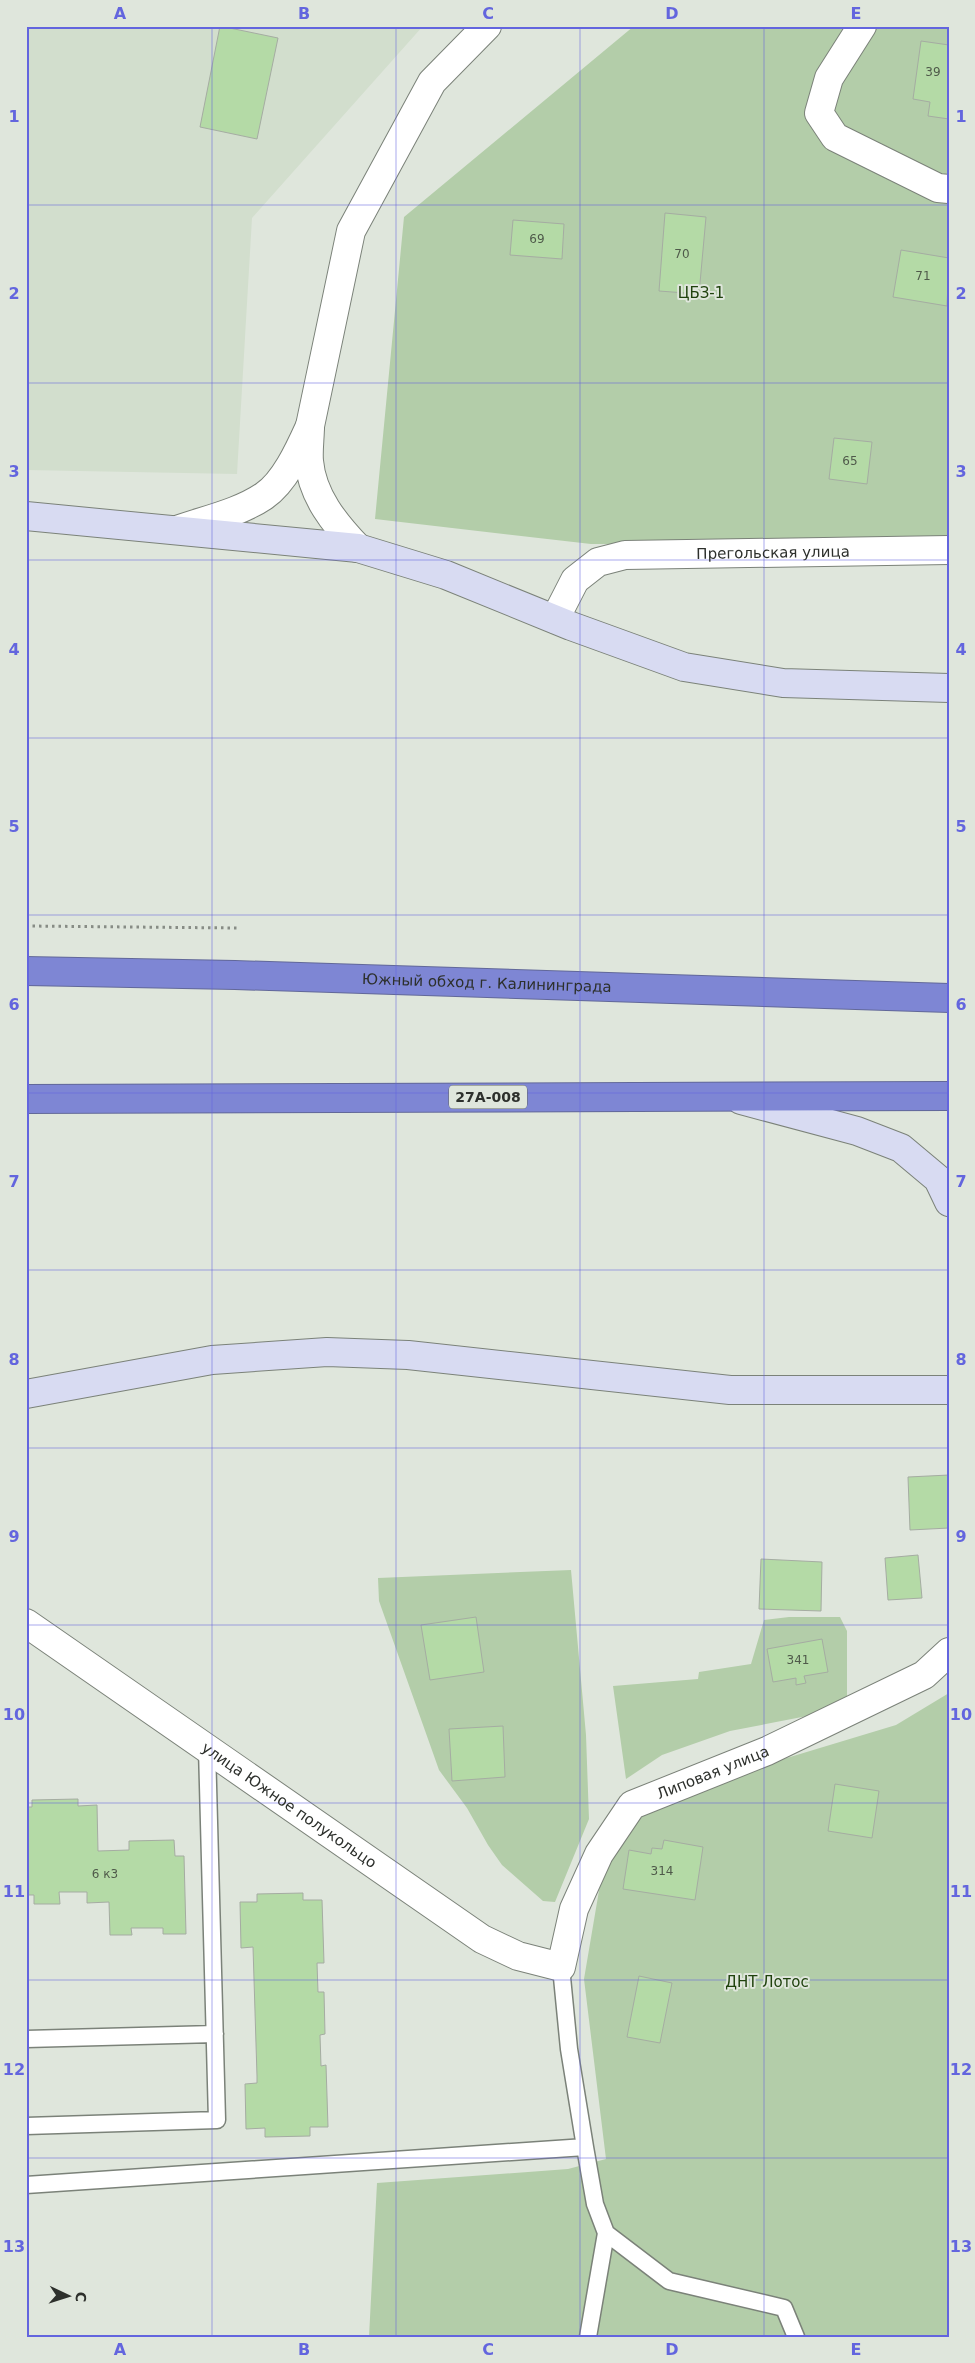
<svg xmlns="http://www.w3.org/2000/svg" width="975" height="2363" viewBox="0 0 975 2363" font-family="'DejaVu Sans',sans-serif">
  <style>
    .built { fill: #d2decd }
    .green { fill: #b3cda9 }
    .building { fill: #b4daa6; stroke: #a5aca2 }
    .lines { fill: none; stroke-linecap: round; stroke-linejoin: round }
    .lane-casing { stroke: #7b8279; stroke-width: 19 }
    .street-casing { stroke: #7b8279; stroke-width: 30 }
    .secondary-casing { stroke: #7b8279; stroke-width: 30 }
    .highway-casing { stroke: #626899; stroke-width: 30 }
    .path { stroke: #878c85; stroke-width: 3; stroke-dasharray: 2.5 4; stroke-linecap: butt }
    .lane { stroke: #fff; stroke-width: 16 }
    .street { stroke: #fff; stroke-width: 28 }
    .secondary { stroke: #d8dbf2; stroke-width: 28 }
    .highway { stroke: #7e86d4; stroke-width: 28 }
    .grid { fill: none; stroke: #6365de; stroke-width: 1; stroke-opacity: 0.55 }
    .labels { text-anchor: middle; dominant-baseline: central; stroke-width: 4; stroke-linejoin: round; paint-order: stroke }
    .number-label { font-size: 12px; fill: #4f5a4a }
    .shield { fill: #dfe6dc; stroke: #626761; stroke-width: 1 }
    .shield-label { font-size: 14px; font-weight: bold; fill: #2d302c }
    .park-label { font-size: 15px; fill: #1f420d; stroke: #dfe6dc }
    .street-label { font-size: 15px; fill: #2d302c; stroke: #dfe6dc }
    .neatline { fill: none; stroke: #6365de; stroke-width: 2 }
    .grid-label { font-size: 16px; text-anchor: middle; font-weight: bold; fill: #6365de }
  </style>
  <rect width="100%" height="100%" fill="#dfe6dc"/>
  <path class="built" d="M26,26H423L252,218L237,474L26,470Z"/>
  <path class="green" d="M634,26H949V543L591,544L375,519L404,217Z
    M571,1570L586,1735L589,1819L555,1902L543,1901L502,1865L488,1845L467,1808L439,1770L379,1601L378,1578Z
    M789,1617H840L847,1631V1697L807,1716L730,1731L662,1755L626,1779L613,1686L698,1679L699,1672L751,1664L764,1620Z
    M949,1693V2337H369L377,2183L568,2169L606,2159L584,1979L603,1867L640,1812L727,1776L896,1725Z"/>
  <path class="building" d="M220,26L278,38L257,139L200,127Z
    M921,41L949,45V119L928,116L930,102L913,99Z
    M665,213L706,217L699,294L659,291Z
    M513,220L564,224L562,259L510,255Z
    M901,250L949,258L947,306L893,297Z
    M834,438L872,442L867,484L829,479Z
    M949,1475V1528L910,1530L908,1477Z
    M918,1555L922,1598L888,1600L885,1558Z
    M761,1559L822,1562L821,1611L759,1609Z
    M476,1617L484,1672L430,1680L421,1625Z
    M822,1639L828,1672L804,1676L806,1683L796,1685V1678L773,1682L767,1649Z
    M503,1726L505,1777L452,1781L449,1729Z
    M835,1784L879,1791L872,1838L828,1831Z
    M78,1799V1806L97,1805L98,1851L129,1850V1841L174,1840L175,1856H184L186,1934H163V1928H131L132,1935H110L109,1902L87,1903V1892H59L60,1904H34V1895H26V1807H32V1800Z
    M664,1840L703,1847L695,1900L623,1889L629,1850L651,1854L652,1848L662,1849Z
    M303,1893V1900H322L324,1963H317L318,1992H324L325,2034L320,2035L321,2066L326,2065L328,2127H310V2136L265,2137V2128L246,2129L245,2084L257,2083V2076L253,1947L241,1948L240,1902H257V1894Z
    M639,1976L672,1983L660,2043L627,2037Z"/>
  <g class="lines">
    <defs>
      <path id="lane" d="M561,1967L569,2049L585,2147L595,2204L606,2233L669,2281L784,2308L796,2337
        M26,2039L215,2034
        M26,2126L217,2120L207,1748
        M26,2185L585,2147
        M588,2337L606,2233"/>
      <g id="street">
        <path d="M862,26L829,78L819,113L835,137L938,188L949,189"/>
        <path d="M310,426L351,231L432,82L487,26"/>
        <path d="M177,530C205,520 239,513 264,496C285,482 300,448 310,426C310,437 308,450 309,461C312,496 335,524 358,548"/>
        <path id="s1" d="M555,619L575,580L598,562L625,555L949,550"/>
        <path id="s2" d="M26,1623L482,1939L518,1956L561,1967L574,1909L599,1854L632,1805L767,1751L924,1675L949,1652"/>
      </g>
      <path id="secondary" d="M26,516L358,548L446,575L571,626L684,667L783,683L949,688
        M741,1100L857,1131L901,1148L938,1179L949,1202
        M26,1394L212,1360L327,1352L408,1355L730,1390H949"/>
      <g id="highway">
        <path id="s3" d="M26,971L235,975L949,998"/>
        <path d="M26,1099L949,1096"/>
      </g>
    </defs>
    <use href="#lane" class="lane-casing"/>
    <use href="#street" class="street-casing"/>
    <use href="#secondary" class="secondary-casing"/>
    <use href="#highway" class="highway-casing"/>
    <path class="path" d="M26,926L237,928"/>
    <use href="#lane" class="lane"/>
    <use href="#street" class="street"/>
    <use href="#secondary" class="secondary"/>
    <use href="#highway" class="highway"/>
  </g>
  <path class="grid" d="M212,26V2337M396,26V2337M580,26V2337M764,26V2337M26,205H949M26,383H949M26,560H949M26,738H949M26,915H949M26,1093H949M26,1270H949M26,1448H949M26,1625H949M26,1803H949M26,1980H949M26,2158H949"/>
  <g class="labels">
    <g class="number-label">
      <text x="933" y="72">39</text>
      <text x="537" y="239">69</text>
      <text x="682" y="254">70</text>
      <text x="923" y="276">71</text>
      <text x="850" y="461">65</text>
      <text x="798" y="1660">341</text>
      <text x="662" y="1871">314</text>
      <text x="105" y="1874">6 к3</text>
    </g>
    <rect class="shield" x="449" y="1085.5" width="78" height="23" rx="4"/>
    <g class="shield-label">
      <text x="488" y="1097">27А-008</text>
    </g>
    <g class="park-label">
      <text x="701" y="293">ЦБЗ-1</text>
      <text x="767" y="1982">ДНТ Лотос</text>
    </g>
    <g class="street-label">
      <text stroke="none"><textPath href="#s1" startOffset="249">Прегольская улица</textPath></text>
      <text stroke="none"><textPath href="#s3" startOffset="461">Южный обход г. Калининграда</textPath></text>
      <text stroke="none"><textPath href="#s2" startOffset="905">Липовая улица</textPath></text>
      <text stroke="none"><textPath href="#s2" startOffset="320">улица Южное полукольцо</textPath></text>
    </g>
  </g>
  <rect width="975" height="2363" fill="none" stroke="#dfe6dc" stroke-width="55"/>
  <g transform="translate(68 2296) rotate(94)" stroke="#dfe6dc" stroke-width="4" paint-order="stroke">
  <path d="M0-4L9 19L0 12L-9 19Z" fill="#2d302c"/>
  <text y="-8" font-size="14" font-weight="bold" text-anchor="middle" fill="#2d302c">С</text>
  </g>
  <rect x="28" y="28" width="920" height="2308" class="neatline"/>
  <g class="grid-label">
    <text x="120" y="19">A</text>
    <text x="304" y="19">B</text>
    <text x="488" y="19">C</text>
    <text x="672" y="19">D</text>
    <text x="856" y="19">E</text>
    <text x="14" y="122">1</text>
    <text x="961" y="122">1</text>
    <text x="14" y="299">2</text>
    <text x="961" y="299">2</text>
    <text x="14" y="477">3</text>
    <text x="961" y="477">3</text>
    <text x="14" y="655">4</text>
    <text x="961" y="655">4</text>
    <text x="14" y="832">5</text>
    <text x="961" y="832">5</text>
    <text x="14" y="1010">6</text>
    <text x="961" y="1010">6</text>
    <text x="14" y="1187">7</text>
    <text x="961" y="1187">7</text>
    <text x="14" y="1365">8</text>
    <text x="961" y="1365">8</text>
    <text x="14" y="1542">9</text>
    <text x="961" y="1542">9</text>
    <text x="14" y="1720">10</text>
    <text x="961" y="1720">10</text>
    <text x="14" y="1897">11</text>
    <text x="961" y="1897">11</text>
    <text x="14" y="2075">12</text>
    <text x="961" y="2075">12</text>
    <text x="14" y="2252">13</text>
    <text x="961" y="2252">13</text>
    <text x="120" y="2355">A</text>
    <text x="304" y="2355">B</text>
    <text x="488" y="2355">C</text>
    <text x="672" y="2355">D</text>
    <text x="856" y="2355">E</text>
  </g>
</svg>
